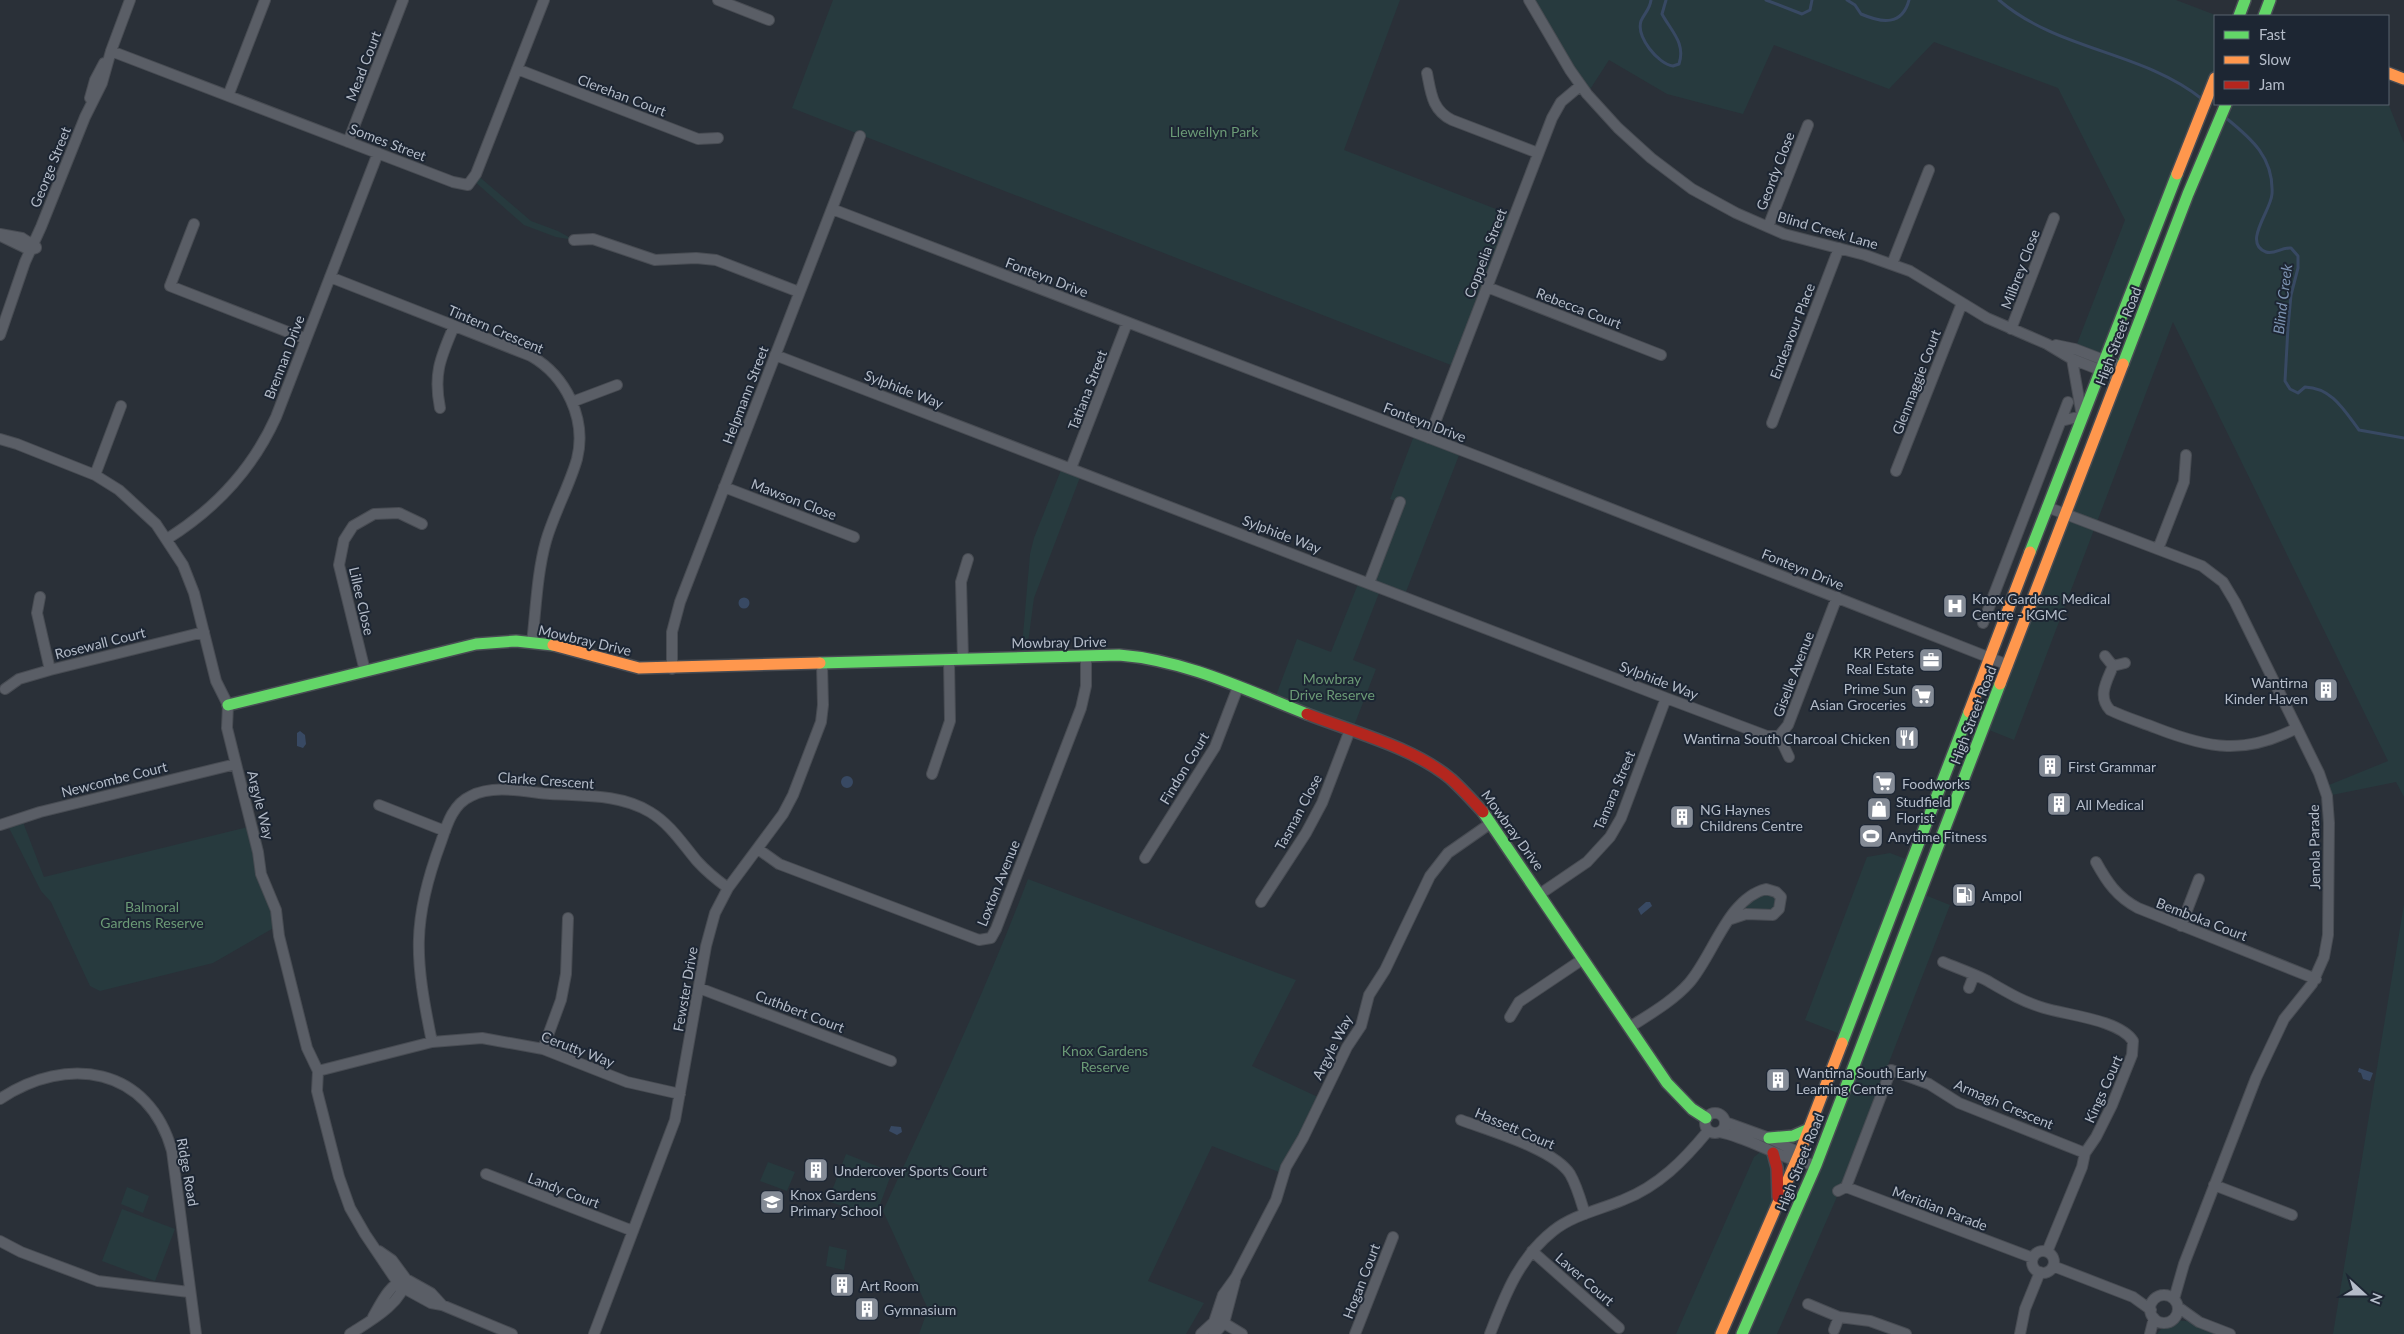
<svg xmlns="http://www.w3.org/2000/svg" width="2404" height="1334" viewBox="0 0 2404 1334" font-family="Lato,sans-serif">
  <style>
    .green { fill: #273a3e }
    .water { fill: #384963 }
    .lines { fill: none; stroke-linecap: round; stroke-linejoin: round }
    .stream { stroke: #384963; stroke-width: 3 }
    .street-casing { stroke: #484c53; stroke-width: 12 }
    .fast-casing { stroke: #484c53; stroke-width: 14 }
    .slow-casing { stroke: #484c53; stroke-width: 14 }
    .jam-casing { stroke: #484c53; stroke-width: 14 }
    .street { stroke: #5a5e66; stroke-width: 10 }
    .fast { stroke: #63d668; stroke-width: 11 }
    .slow { stroke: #ff974d; stroke-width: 11 }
    .jam { stroke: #b3261e; stroke-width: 11 }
    .labels { text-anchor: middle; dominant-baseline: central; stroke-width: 4; stroke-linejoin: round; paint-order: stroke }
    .street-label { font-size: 14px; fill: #b4bcc9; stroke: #1d2633 }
    .park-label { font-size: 14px; fill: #6b9a76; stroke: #1d2633 }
    .poi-label { font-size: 14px; fill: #b4bcc9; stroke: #1d2633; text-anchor: start }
    .water-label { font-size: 15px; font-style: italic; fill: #7c92b1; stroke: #1d2633 }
  </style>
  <rect width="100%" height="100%" fill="#2a3038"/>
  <path class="green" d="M833,0H1400L1344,150L1514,216L1456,367L792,108Z
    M1530,0H2176L2218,16H2215V78L2104,360L2075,349L2125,220L2058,88L1934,42L1889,89L1774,45L1743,114L1667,94L1609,60L1587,94Z
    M2388,103L2404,143V797L2396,782L2327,796L2324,787L2388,761L2173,322L2014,740L1984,728L2226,104Z
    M476,174L531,221L558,231L574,240L556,237L524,225L473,180Z
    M1415,433L1461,450L1404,597L1381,588L1353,660L1376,669L1352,731L1274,701L1297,639L1331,652L1360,579L1369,583L1399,502L1390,499Z
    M1063,465L1082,472L1034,598L1026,658H1021L1030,554L1034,538Z
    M21,817L44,877L252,826L277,926L213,963L100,991L90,986L51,902L41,891L6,822Z
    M1890,853L1911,861L1845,1036L1805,1020L1867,857Z
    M1028,879L1296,980L1252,1066L1322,1099L1284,1174L1212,1146L1148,1281L1204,1303L1186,1334H919L928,1309L883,1211C934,1101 985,992 1028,879Z
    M1776,892V913L1735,911L1745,900Z
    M1920,893L1950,905L1836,1199L1777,1334H1742Z
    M2404,904V1334H2333Z
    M1764,1149L1778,1187L1721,1334H1676L1754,1157Z
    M846,1154L892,1172L875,1218L828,1201Z
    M768,1162L795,1172L787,1191L760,1181Z
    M127,1187L149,1196L143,1213L121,1204Z
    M122,1209L175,1229L155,1281L102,1261Z
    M829,1246L847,1250L844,1270L826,1266Z
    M2172,1320L2199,1322L2230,1334H2157L2167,1322Z"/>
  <path class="water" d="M738.5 603a5.5 5.5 0 1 1 11 0a5.5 5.5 0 1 1-11 0Z
    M300,731L305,735L306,744L303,748L297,746V733Z
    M841 782a6 6 0 1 1 12 0a6 6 0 1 1-12 0Z
    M1646,902H1650L1652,906L1641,915L1638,909Z
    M2359,1068L2373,1073L2370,1081L2363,1079L2361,1073L2358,1072Z
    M891,1126L901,1127L902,1132L897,1135L889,1131Z"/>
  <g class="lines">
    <path class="stream" d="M1651,0C1650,9 1644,14 1641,21C1636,37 1658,64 1673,66L1679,64C1686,43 1671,31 1662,14L1666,0
      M1766,0L1802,14L1810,10L1812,0
      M1847,0L1855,5L1861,14C1882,23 1902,26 1909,0
      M1999,0C2058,51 2142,51 2202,99
      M2226,118C2252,139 2274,158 2272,194C2271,211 2242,243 2266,252C2274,255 2282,247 2291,248L2298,256V268L2291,295L2288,327L2285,381L2290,389L2298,393L2305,387C2332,388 2344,410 2359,430L2404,438"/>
    <defs>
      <path id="street" d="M718,0L769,20
        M1529,0L1570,70L1587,94L1618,128L1651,158L1692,189L1736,213L1784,234L1865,255L1910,271L1987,318L2047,344L2072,359L2118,377
        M111,51L453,182L468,185L476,174L544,0
        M517,69L698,139L718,138
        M1427,73C1431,93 1432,110 1452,120L1538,153
        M228,96L265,0
        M90,98L95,80L104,63
        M348,142L403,0
        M832,209L1487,460L2008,665
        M194,224L170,286L306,339
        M1768,227L1808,125
        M0,234L22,238L36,247
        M3,237L30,250L36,248
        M574,240L593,239L655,260L696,258L716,260L799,292
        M1892,264L1929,170
        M330,277L531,356C566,376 587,419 577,459C569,487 554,513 546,541C537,573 536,609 532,643
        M1487,287L1661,355
        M2011,329L2054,218
        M0,335L25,262L41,227L85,117L102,83L111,51L130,0
        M2056,345L2075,349L2122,367
        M775,355L1666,698L1767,736H1779
        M572,402L617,385
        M440,408C433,373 441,357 454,326
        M2061,421L2082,416L2072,359
        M1772,423L1839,248
        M1429,438L1552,118L1561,102L1580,86
        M0,439L17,444L95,475L119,490L156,524L183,565L194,593L216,681L228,705L227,728L258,852L261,874L276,910L279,936L307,1048L318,1071L317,1091L319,1099L339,1177L350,1208L365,1234L400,1286L431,1303L442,1305L512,1334
        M1071,468L1127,323
        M1896,471L1962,303
        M95,475L121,406
        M724,487L854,537
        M2047,507L2202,566L2223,582L2235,602L2319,773L2327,796L2329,823L2328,935L2324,957L2312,984L2284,1019L2256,1078L2184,1264L2174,1299
        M167,539C215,509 253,468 276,417L378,153
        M2158,549L2184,482L2186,455
        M1369,583L1400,502
        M40,597L37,613L50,670
        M1983,623L2068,402
        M2105,656L2113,666L2125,663
        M963,659L961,582L968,559
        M2113,666C2107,681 2097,696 2110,710C2124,717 2141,722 2156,728C2210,749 2244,755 2297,728
        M672,669V632L680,602L860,136
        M365,671L339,565L344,540L353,526L374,514L399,513L422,524
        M5,689L19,679L50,670L204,632
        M1789,757L1779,736L1788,725L1837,597
        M932,774L950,721L949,660
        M379,805L445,831
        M0,825L40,812L236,764
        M758,849L779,864L979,940L991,938L996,929L1081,708L1086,686V657
        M1145,858L1215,747L1238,687
        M2096,862C2107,882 2117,897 2138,908L2316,979
        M1540,894L1587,862L1610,837L1621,818L1666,698
        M1261,902L1306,833L1322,803L1350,730
        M2181,926L2199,879
        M1943,962C1957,968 1972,973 1986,980C2005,991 2023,1002 2044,1008C2067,1015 2120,1020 2133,1041L2132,1055L2112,1105L2096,1137L2085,1153L2082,1167L2047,1252
        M699,988L891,1061
        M1969,988L1974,975
        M1510,1017L1519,1002L1583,959
        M1630,1027C1650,1014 1673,1001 1689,983C1713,956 1728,898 1766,889L1776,892L1781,897L1779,909L1773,915L1746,914L1731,919
        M432,1042C415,959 411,922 441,842C447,824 453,804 471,796C494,784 526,792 550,794C583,796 621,794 650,812C670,824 682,843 697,861C706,871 717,880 728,888
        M543,1049L561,1000L566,974L568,918
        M318,1071L432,1042L482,1038L543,1049L627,1082L680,1094
        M0,1099C67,1054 149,1067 172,1151L196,1334
        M1705 1123a10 10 0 1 1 20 0a10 10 0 1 1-20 0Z
        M1461,1120C1490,1131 1554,1149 1570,1174C1577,1186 1581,1201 1585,1214
        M1725,1122L1769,1138L1804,1155
        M1720,1132C1754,1139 1780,1160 1816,1165
        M486,1174L633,1231
        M2214,1185L2292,1215
        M1846,1187L1891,1070L1929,1084L1959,1103L2085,1153
        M1838,1191L1846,1187L2033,1258
        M0,1241L21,1252L98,1281L189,1292
        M379,1251L392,1260L406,1279L431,1293L442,1305
        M1532,1251L1619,1328
        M2032 1262a11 11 0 1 1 22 0a11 11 0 1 1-22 0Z
        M2053,1266L2133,1297L2151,1310
        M2150 1309a14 14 0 1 1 28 0a14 14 0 1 1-28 0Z
        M1808,1304L1839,1317L1870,1321L1906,1334
        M2178,1307L2199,1322L2230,1334
        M1219,1320L1242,1334
        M1834,1330L1839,1317
        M350,1334C370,1321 402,1304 406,1279C390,1283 381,1303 373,1317
        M594,1334L675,1120L706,946L715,913L728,888L783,814L793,795L821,722L823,705L822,664
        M1201,1334L1214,1322L1223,1295L1236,1277L1276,1200L1286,1167L1303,1138L1347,1047L1361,1026L1369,995L1385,970L1430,876L1448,853L1491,823
        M1214,1334L1224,1323L1235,1281
        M1355,1334L1393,1237
        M1490,1334C1505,1295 1519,1258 1553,1231C1573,1215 1599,1210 1623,1200C1659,1186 1684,1160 1708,1131
        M2020,1334L2025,1309L2040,1272
        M2150,1334L2154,1318"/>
      <path id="fast" d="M2239,16L2245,0
        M2264,16L2270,0
        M2123,364L2188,194L2226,104
        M2030,552L2177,174
        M820,663L1119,655C1185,660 1246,690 1307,714
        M228,705L476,644L516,641L553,645
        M1483,812L1667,1083L1692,1109L1706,1118
        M1842,1043L1969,712
        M1769,1138L1793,1136L1809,1129
        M1742,1334L1816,1165L2000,684"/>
      <path id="slow" d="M2388,73L2404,79
        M2177,174L2215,78
        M553,645L639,668L820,663
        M2000,684L2123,364
        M1969,712L2030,552
        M1721,1334L1800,1152L1842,1043"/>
      <path id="jam" d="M1307,714C1353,732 1413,747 1451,779C1462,789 1473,801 1483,812
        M1773,1153L1777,1168L1778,1197"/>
    </defs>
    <use href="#street" class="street-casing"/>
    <use href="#fast" class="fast-casing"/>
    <use href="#slow" class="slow-casing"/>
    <use href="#jam" class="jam-casing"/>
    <use href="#street" class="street"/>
    <use href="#fast" class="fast"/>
    <use href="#slow" class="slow"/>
    <use href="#jam" class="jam"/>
  </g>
  <defs>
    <symbol id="hospital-square" viewBox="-11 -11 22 22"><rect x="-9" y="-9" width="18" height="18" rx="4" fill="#848b96" stroke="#1d2633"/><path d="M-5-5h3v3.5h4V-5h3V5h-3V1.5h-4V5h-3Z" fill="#fff"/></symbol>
    <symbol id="office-square" viewBox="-11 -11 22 22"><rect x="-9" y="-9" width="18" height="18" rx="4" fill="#848b96" stroke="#1d2633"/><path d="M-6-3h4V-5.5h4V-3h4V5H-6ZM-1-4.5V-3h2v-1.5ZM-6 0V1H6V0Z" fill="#fff"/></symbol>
    <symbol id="building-square" viewBox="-11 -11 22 22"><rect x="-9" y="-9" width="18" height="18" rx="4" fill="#848b96" stroke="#1d2633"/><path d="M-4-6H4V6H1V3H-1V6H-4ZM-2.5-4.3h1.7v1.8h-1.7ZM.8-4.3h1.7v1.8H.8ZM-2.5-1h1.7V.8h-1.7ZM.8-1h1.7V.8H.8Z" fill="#fff"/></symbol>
    <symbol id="supermarket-square" viewBox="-11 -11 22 22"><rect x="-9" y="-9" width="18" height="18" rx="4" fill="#848b96" stroke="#1d2633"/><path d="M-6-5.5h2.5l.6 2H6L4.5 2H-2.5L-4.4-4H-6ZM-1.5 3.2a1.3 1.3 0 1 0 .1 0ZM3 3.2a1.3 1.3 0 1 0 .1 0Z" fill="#fff"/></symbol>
    <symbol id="restaurant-square" viewBox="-11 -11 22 22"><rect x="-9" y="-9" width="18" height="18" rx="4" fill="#848b96" stroke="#1d2633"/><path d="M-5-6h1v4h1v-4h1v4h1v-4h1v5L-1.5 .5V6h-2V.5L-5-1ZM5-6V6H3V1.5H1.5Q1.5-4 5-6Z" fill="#fff"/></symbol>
    <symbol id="shop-square" viewBox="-11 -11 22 22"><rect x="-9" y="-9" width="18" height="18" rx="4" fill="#848b96" stroke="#1d2633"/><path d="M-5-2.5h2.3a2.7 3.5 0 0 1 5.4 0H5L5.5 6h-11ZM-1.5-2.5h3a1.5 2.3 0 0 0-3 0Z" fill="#fff"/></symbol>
    <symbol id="stadium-square" viewBox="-11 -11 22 22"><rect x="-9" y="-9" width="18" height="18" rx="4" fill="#848b96" stroke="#1d2633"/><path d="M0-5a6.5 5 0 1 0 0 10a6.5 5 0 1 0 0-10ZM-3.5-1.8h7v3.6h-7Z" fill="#fff"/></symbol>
    <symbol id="fuel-square" viewBox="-11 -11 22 22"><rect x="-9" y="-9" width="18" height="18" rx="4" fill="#848b96" stroke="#1d2633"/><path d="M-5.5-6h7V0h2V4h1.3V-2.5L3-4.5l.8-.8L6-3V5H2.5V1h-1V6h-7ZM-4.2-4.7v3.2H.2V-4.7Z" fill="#fff"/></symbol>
    <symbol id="school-square" viewBox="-11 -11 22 22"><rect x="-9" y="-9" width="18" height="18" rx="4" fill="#848b96" stroke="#1d2633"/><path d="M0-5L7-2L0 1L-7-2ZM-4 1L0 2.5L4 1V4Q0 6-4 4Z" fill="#fff"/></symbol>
  </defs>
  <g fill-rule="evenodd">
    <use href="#hospital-square" x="1941" y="592" width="28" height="28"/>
    <use href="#office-square" x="1917" y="646" width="28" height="28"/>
    <use href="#building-square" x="2312" y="676" width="28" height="28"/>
    <use href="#supermarket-square" x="1909" y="682" width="28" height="28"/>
    <use href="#restaurant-square" x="1893" y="724" width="28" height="28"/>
    <use href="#building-square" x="2036" y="752" width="28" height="28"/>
    <use href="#supermarket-square" x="1870" y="769" width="28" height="28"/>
    <use href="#building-square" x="2045" y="790" width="28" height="28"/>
    <use href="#shop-square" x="1865" y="795" width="28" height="28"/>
    <use href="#building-square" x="1668" y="803" width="28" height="28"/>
    <use href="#stadium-square" x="1857" y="822" width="28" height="28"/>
    <use href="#fuel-square" x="1950" y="881" width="28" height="28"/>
    <use href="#building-square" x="1764" y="1066" width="28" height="28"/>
    <use href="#building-square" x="802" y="1156" width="28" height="28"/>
    <use href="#school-square" x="758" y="1188" width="28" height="28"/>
    <use href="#building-square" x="828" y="1271" width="28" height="28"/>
    <use href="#building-square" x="853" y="1295" width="28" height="28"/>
  </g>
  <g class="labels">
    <g class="street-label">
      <text transform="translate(363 66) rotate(-69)">Mead Court</text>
      <text transform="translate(622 95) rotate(21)">Clerehan Court</text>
      <text transform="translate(388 142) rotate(21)">Somes Street</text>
      <text transform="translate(50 167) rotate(-68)">George Street</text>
      <text transform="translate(1775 171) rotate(-69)">Geordy Close</text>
      <text transform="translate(1828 230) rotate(16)">Blind Creek Lane</text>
      <text transform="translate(1485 253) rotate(-69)">Coppelia Street</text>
      <text transform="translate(2020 269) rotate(-69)">Milbrey Close</text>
      <text transform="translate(1047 277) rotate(21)">Fonteyn Drive</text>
      <text transform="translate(1579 308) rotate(21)">Rebecca Court</text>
      <text transform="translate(496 329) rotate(23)">Tintern Crescent</text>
      <text transform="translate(1792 331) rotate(-69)">Endeavour Place</text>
      <text transform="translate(2118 336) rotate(-69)">High Street Road</text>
      <text transform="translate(284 357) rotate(-69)">Brennan Drive</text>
      <text transform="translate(1916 382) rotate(-69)">Glenmaggie Court</text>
      <text transform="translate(904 389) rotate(21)">Sylphide Way</text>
      <text transform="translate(1087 390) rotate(-69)">Tatiana Street</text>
      <text transform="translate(745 395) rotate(-69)">Helpmann Street</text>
      <text transform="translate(1425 422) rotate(21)">Fonteyn Drive</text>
      <text transform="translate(794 499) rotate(21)">Mawson Close</text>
      <text transform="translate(1282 534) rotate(21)">Sylphide Way</text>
      <text transform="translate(1803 569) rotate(22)">Fonteyn Drive</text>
      <text transform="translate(362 601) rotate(77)">Lillee Close</text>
      <text transform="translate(585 640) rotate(13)">Mowbray Drive</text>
      <text transform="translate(1059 642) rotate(-1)">Mowbray Drive</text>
      <text transform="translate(100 643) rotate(-14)">Rosewall Court</text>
      <text transform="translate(1793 674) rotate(-69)">Giselle Avenue</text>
      <text transform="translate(1659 680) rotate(21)">Sylphide Way</text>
      <text transform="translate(1973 715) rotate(-69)">High Street Road</text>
      <text transform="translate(1184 768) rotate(-59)">Findon Court</text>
      <text transform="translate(114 779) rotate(-14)">Newcombe Court</text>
      <text transform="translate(546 780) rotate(4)">Clarke Crescent</text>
      <text transform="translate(1614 790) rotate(-67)">Tamara Street</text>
      <text transform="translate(261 805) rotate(76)">Argyle Way</text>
      <text transform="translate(1298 812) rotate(-62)">Tasman Close</text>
      <text transform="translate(1513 830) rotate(54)">Mowbray Drive</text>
      <text transform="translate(2314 847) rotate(-91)">Jenola Parade</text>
      <text transform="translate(998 883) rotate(-68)">Loxton Avenue</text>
      <text transform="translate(2202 919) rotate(21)">Bemboka Court</text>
      <text transform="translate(685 989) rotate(-80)">Fewster Drive</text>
      <text transform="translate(800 1011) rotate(21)">Cuthbert Court</text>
      <text transform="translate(1332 1047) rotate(-63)">Argyle Way</text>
      <text transform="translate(578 1049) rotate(21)">Cerutty Way</text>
      <text transform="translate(2103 1089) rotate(-66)">Kings Court</text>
      <text transform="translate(2004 1104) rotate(23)">Armagh Crescent</text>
      <text transform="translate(1515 1128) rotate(23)">Hassett Court</text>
      <text transform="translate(1800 1162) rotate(-68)">High Street Road</text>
      <text transform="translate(188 1172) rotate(80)">Ridge Road</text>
      <text transform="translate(564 1190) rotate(21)">Landy Court</text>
      <text transform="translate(1940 1208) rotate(21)">Meridian Parade</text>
      <text transform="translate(1585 1279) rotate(41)">Laver Court</text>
      <text transform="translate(1361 1281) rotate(-69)">Hogan Court</text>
    </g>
    <g class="park-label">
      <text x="1214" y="131">Llewellyn Park</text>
      <text x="1332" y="678">Mowbray<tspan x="1332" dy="16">Drive Reserve</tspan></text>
      <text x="152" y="906">Balmoral<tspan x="152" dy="16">Gardens Reserve</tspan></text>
      <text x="1105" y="1050">Knox Gardens<tspan x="1105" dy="16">Reserve</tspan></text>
    </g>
    <g class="poi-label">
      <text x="1972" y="598">Knox Gardens Medical<tspan x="1972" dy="16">Centre - KGMC</tspan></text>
      <text x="1914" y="652" text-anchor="end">KR Peters<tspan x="1914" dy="16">Real Estate</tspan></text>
      <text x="2308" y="682" text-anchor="end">Wantirna<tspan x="2308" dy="16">Kinder Haven</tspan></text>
      <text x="1906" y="688" text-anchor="end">Prime Sun<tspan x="1906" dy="16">Asian Groceries</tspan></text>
      <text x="1890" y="738" text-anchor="end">Wantirna South Charcoal Chicken</text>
      <text x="2068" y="766">First Grammar</text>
      <text x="1902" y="783">Foodworks</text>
      <text x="1896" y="801">Studfield<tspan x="1896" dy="16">Florist</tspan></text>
      <text x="2076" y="804">All Medical</text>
      <text x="1700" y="809">NG Haynes<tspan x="1700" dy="16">Childrens Centre</tspan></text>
      <text x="1888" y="836">Anytime Fitness</text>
      <text x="1982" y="895">Ampol</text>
      <text x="1796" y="1072">Wantirna South Early<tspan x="1796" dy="16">Learning Centre</tspan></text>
      <text x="834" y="1170">Undercover Sports Court</text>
      <text x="790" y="1194">Knox Gardens<tspan x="790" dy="16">Primary School</tspan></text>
      <text x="860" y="1285">Art Room</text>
      <text x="884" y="1309">Gymnasium</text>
    </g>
    <g class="water-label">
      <text transform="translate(2282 299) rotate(-83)">Blind Creek</text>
    </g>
  </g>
  <rect x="2214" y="15" width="175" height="90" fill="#1d2633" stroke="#59626f"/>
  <rect x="2224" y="31" width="25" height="8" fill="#63d668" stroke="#59626f"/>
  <text x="2259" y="40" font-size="15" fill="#b4bcc9">Fast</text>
  <rect x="2224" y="56" width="25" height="8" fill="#ff974d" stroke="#59626f"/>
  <text x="2259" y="65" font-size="15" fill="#b4bcc9">Slow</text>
  <rect x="2224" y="81" width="25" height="8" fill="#b3261e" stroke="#59626f"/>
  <text x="2259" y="90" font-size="15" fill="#b4bcc9">Jam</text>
  <g transform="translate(2364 1294) rotate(111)" stroke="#1d2633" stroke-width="4" paint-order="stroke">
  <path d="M0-4L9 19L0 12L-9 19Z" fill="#b4bcc9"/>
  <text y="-8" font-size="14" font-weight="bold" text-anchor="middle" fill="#b4bcc9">N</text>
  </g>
</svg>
